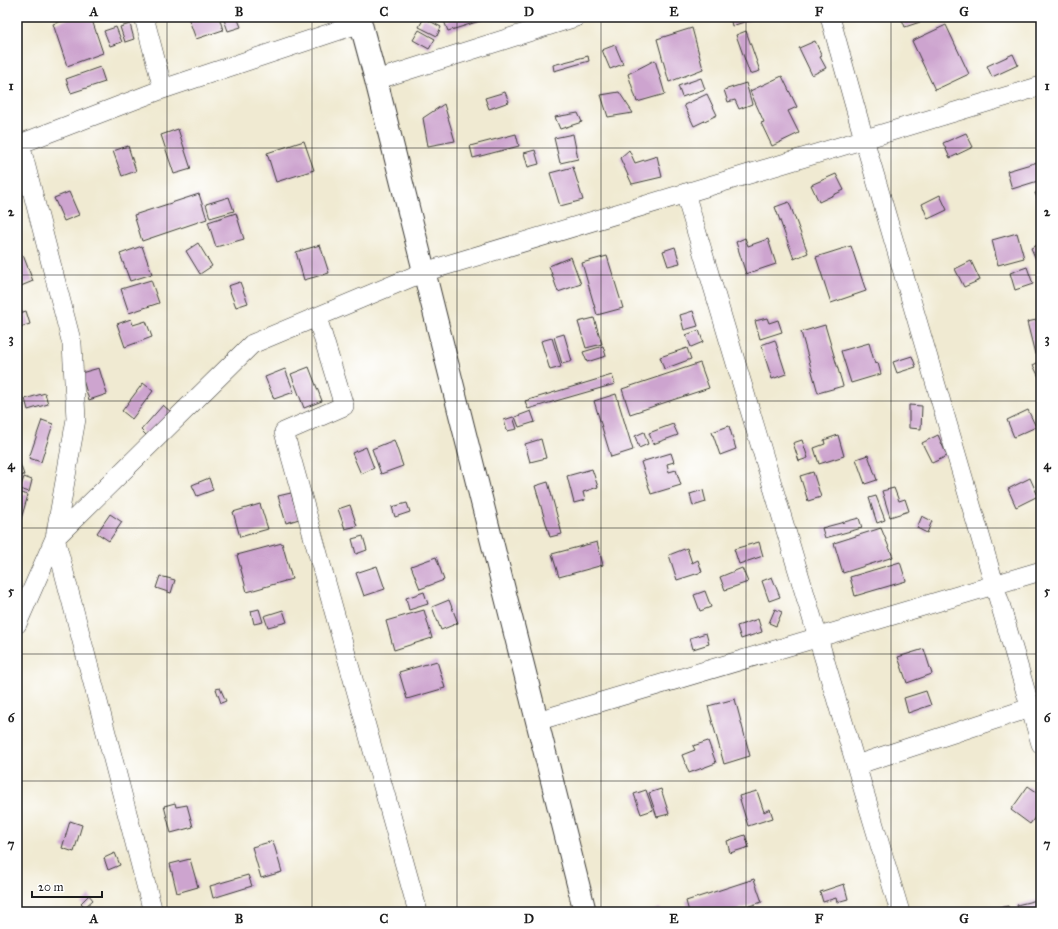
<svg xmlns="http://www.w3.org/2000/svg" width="1058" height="929" viewBox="0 0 1058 929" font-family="'IM FELL Great Primer',serif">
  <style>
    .building { fill: #cda4cf }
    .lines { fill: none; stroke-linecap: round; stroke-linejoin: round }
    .street-casing { stroke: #3c3b37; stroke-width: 20 }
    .secondary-casing { stroke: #3c3b37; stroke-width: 24 }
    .street { stroke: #fff; stroke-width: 19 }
    .secondary { stroke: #fff; stroke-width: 22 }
    .grid { fill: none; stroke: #1c1c1c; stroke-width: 1; stroke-opacity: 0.55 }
    .neatline { fill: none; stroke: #1c1c1c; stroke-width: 1.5 }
    .grid-label { font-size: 13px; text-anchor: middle; font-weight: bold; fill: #1c1c1c }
  </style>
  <rect width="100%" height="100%" fill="#fff"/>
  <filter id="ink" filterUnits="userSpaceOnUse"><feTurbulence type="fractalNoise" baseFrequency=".025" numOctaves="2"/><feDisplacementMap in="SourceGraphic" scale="8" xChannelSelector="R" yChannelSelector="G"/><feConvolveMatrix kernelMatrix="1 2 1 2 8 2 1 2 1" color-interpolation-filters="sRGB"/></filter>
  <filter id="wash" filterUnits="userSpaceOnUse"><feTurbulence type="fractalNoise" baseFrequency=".012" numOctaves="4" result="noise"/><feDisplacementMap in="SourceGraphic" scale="16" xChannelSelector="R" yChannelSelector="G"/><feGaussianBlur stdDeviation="0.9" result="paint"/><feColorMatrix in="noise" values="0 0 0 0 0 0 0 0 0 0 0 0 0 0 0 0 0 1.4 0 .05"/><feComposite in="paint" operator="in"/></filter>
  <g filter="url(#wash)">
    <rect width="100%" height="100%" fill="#f0ead2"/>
    <g id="blocks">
      <path class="building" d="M74,17H91L103,53L67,66L53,24Z
        M188,17H219L223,30L196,39Z
        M223,17H237L241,27L228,31Z
        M457,17H482L483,20L448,31L444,21Z
        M730,17H759L732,26Z
        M901,17H935L905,27Z
        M424,18L441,27L437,36L419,27Z
        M130,24L134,39L125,42L120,27Z
        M946,25L969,74L935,90L912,41Z
        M116,27L122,42L110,46L104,31Z
        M692,28L703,69L669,82L657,39Z
        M419,30L435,39L429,49L413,40Z
        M746,31L760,71L750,74L736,35Z
        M815,41L822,56L820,57L826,68L812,75L799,48Z
        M615,45L623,64L610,69L602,50Z
        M1041,52V63L1037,54Z
        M1013,54L1018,65L992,77L987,66Z
        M588,56L589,61L554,71L553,65Z
        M655,60L665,94L637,102L628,74Z
        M100,67L105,82L71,93L66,79Z
        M782,76L797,107L788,111L799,133L772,146L761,123L764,122L750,91Z
        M701,78L705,89L682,97L678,86Z
        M746,83L752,104L739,109L735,100L728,102L724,90Z
        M505,92L509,102L489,109L485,98Z
        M619,92L633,113L608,117L601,95Z
        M707,94L717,115L694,126L684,105Z
        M444,104L455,141L428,146L423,118Z
        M578,113L582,122L560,129L555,117Z
        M178,129L191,169L174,174L161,135Z
        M966,133L973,147L950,158L943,143Z
        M516,134L519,146L473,158L470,146Z
        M573,134L578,159L560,163L554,138Z
        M304,141L314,170L276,182L267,153Z
        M128,146L136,171L122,176L113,151Z
        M535,150L539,164L528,167L524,153Z
        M629,150L635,163L657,156L662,177L632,184L620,158Z
        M1041,161V180L1012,189L1007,171Z
        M573,167L583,200L560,206L550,173Z
        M836,174L844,190L819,202L811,185Z
        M1041,190V204H1040L1035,193Z
        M69,192L79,215L64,221L54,198Z
        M199,194L207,219L142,241L134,215Z
        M940,195L947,210L928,219L922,204Z
        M229,197L234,211L210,218L206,204Z
        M789,202L808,253L794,259L775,207Z
        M236,213L244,239L216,247L208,222Z
        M1017,233L1024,258L998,265L992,240Z
        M745,238L748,246L768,239L776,264L746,274L736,242Z
        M198,243L212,266L200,274L186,251Z
        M1041,243V263L1038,264L1031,248Z
        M320,245L329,273L304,280L296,252Z
        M142,246L152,274L130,281L120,254Z
        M851,246L866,291L831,303L816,257Z
        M675,247L680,263L668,266L663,251Z
        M23,255L33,281L21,286L17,276V257Z
        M607,256L623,308L597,315L582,263Z
        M571,257L581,284L558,292L549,266Z
        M971,261L980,280L964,287L955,269Z
        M1027,267L1033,284L1015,290L1010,273Z
        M151,280L159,303L129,313L121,289Z
        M240,282L248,303L236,307L228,286Z
        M26,311L30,324L17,328V314Z
        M693,311L698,326L684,330L680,315Z
        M594,318L602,344L586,348L578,322Z
        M767,318L769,323L778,320L782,332L760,339L755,321Z
        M131,319L133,325L146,321L152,337L125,347L117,324Z
        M1041,319V352L1035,354L1027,322Z
        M825,325L843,386L818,393L801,332Z
        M699,330L703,342L691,347L686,335Z
        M564,334L572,361L562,364L554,337Z
        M552,338L561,367L550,370L541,341Z
        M775,340L786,374L772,379L761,345Z
        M869,343L875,364L878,363L881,374L851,383L841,351Z
        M603,346L606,356L587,362L583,352Z
        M687,348L691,359L664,369L660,357Z
        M912,356L916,367L897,373L893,362Z
        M1041,361V381L1033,365Z
        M700,363L709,388L630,414L622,389Z
        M309,367L322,401L304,408L291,374Z
        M99,368L107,394L89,400L81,373Z
        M285,369L294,392L274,399L265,377Z
        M612,375L615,384L528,409L525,401Z
        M143,383L153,391L132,419L122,411Z
        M45,393L48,404L28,410L25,399Z
        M616,394L633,450L611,457L594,401Z
        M163,405L172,413L150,439L141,430Z
        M909,405L922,406L921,429L909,428Z
        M1028,410L1036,427L1014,437L1007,420Z
        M531,411L535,422L519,427L515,417Z
        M513,417L517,429L507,431L504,420Z
        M42,420L53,424L41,462L29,458Z
        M673,424L678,435L653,444L649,433Z
        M729,426L736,449L720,455L712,432Z
        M644,432L648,444L639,448L635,436Z
        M838,435L844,456L819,464L814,448L825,444L824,440Z
        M938,435L947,456L932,463L922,443Z
        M541,439L546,458L530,462L525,444Z
        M394,440L403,466L381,474L372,449Z
        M802,440L808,458L799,461L793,443Z
        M366,447L374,468L361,474L352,453Z
        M671,453L674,462L667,464L669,472L676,470L681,485L651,494L641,462Z
        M17,455L24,475L17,477Z
        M868,455L877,480L865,484L856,459Z
        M592,469L598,487L583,492L585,500L574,503L567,476Z
        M813,472L821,497L808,501L800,476Z
        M24,477L32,480L29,492L20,489Z
        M209,478L213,490L197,496L192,485Z
        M1030,478L1038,496L1016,507L1008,489Z
        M548,482L562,534L550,537L535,486Z
        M894,488L899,501L905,499L909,511L890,517L882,491Z
        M703,490L706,502L693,506L690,494Z
        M17,492L28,495L21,519L17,517Z
        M291,493L299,519L286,523L278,496Z
        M876,496L885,520L877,523L869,498Z
        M407,503L410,512L395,517L392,507Z
        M260,504L268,529L240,537L233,512Z
        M350,505L357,526L345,529L338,509Z
        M110,514L122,522L109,541L97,533Z
        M922,516L932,521L927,533L917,528Z
        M859,518L862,528L825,538L822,528Z
        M881,528L893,557L843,573L834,543Z
        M363,536L367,550L356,554L352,539Z
        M597,542L603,565L559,577L552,554Z
        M759,542L763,556L739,564L734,549Z
        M282,543L292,579L247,592L237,555Z
        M687,548L692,563L698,560L702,572L677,580L669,555Z
        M436,557L444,580L420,589L411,566Z
        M900,562L906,581L855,596L850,577Z
        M377,566L385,589L364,596L356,573Z
        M742,568L748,582L725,590L720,577Z
        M160,576L175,580L171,593L156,588Z
        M772,577L780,597L769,601L762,581Z
        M705,591L711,607L700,611L694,595Z
        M424,592L428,604L409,610L406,598Z
        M449,600L458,623L441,630L432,607Z
        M259,609L263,622L254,624L251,611Z
        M775,609L782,612L776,626L769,623Z
        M283,610L287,622L268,627L264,616Z
        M424,610L432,638L394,650L386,621Z
        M758,619L762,632L741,639L737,626Z
        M706,633L709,644L693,649L690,638Z
        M924,649L932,674L907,683L898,657Z
        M437,661L445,688L407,699L399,672Z
        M220,688L226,701L221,703L216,689Z
        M926,691L931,705L908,713L904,698Z
        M735,699L750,756L724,764L708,706Z
        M708,741L716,763L689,773L682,755L695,750L693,746Z
        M1028,786L1041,795V809L1030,824L1011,810Z
        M661,789L669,814L657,817L649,793Z
        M646,790L653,810L641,814L634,794Z
        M757,791L764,812L770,809L773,818L748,826L739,796Z
        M175,803L176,807L187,805L193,827L171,833L164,806Z
        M70,821L82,825L74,852L62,848Z
        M745,835L749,847L730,853L727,841Z
        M273,841L282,872L261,878L252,847Z
        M115,853L120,865L108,870L104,858Z
        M190,859L198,887L177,893L170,864Z
        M248,875L252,886L213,898L210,886Z
        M754,879L762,902L730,912H689L686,901Z
        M844,884L848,899L837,902L836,898L823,902L820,892Z
        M89,895L93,900L85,907L81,903Z
        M1041,899V912H1019L1017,905Z
        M1008,906L1010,912H985V911Z
        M660,908L661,912H649Z"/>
    </g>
  </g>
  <g filter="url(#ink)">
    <use href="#blocks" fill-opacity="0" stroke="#3c3b37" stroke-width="1"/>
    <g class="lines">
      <defs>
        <path id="street" d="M144,17L163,89
          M830,17L864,139L1041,744
          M376,80L576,17
          M20,144L72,344L76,419L55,538L153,912
          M17,145L163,89L361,23
          M685,193L900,912
          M317,317L344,406L284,432L418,912
          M17,624L55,538L252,344L424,272L1041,86
          M537,721L1041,571
          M856,765L1030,708"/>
        <path id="secondary" d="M359,17L376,80L585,912"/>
      </defs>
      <use href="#street" class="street-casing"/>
      <use href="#secondary" class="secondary-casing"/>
      <use href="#street" class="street"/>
      <use href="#secondary" class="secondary"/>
    </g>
  </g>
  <path class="grid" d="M167,17V912M312,17V912M457,17V912M601,17V912M746,17V912M891,17V912M17,148H1041M17,275H1041M17,401H1041M17,528H1041M17,654H1041M17,781H1041"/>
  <rect width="1058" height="929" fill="none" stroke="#fff" stroke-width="44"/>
  <path d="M32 891v6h70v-6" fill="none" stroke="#1c1c1c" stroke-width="2"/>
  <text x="38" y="891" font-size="12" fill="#1c1c1c" stroke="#ffffff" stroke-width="3" paint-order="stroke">20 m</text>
  <rect x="22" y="22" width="1014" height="885" class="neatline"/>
  <g class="grid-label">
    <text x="94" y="16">A</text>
    <text x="239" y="16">B</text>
    <text x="384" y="16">C</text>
    <text x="529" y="16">D</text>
    <text x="674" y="16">E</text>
    <text x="819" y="16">F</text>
    <text x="964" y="16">G</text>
    <text x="11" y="90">1</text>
    <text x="1047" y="90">1</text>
    <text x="11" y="216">2</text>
    <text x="1047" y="216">2</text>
    <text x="11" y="343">3</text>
    <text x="1047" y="343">3</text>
    <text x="11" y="469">4</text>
    <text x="1047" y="469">4</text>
    <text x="11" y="595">5</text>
    <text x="1047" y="595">5</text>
    <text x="11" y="722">6</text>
    <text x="1047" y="722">6</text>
    <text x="11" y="848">7</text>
    <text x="1047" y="848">7</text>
    <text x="94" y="923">A</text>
    <text x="239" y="923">B</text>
    <text x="384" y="923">C</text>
    <text x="529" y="923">D</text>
    <text x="674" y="923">E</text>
    <text x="819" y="923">F</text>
    <text x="964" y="923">G</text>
  </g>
</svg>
